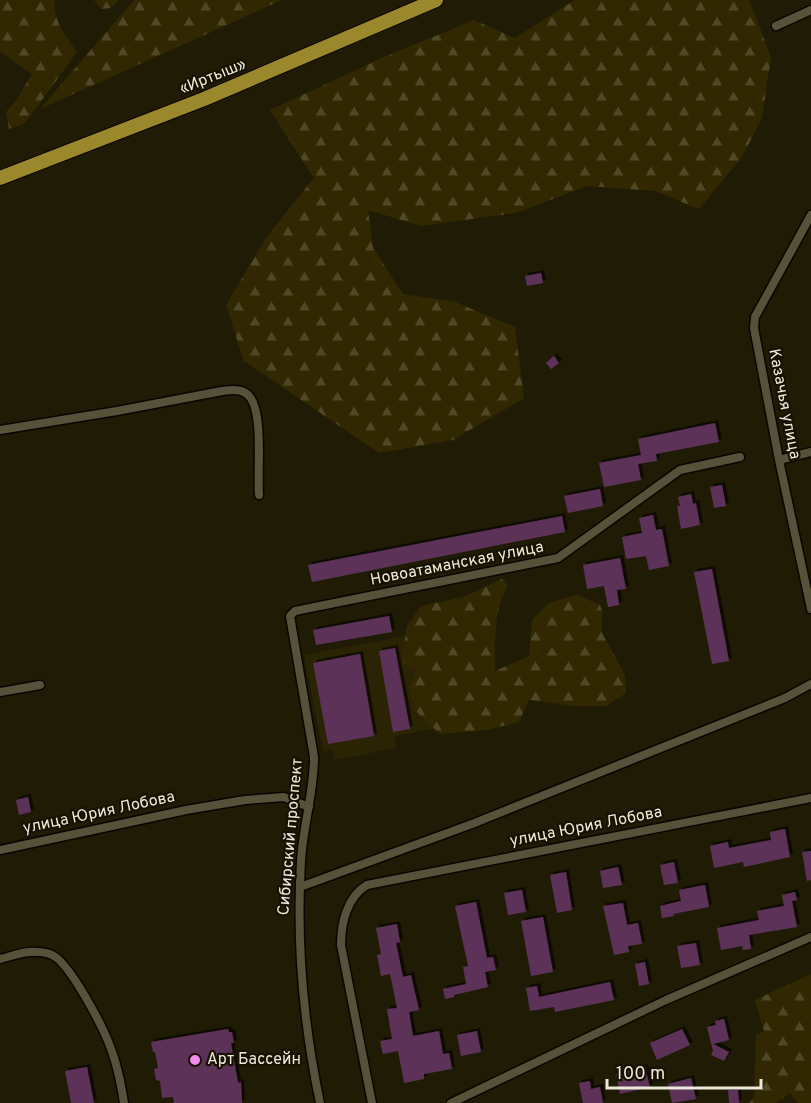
<svg xmlns="http://www.w3.org/2000/svg" width="811" height="1103" viewBox="0 0 811 1103" font-family="Overpass,sans-serif">
  <style>
    .built { fill: #2a2304 }
    .forest { fill: url(#forest-firs) }
    .building { fill: #5b3359; filter: url(#shadow) }
    .lines { fill: none; stroke-linecap: round; stroke-linejoin: round }
    .minor-casing { stroke: #0a0500; stroke-width: 11 }
    .trunk-casing { stroke: #0a0500; stroke-width: 16 }
    .minor { stroke: #565139; stroke-width: 8 }
    .trunk { stroke: #9b882c; stroke-width: 14 }
    .poi-dot { fill: #f489f0; stroke: #171200; stroke-width: 2 }
    .labels { text-anchor: middle; dominant-baseline: central; stroke-width: 4.5; stroke-linejoin: round; paint-order: stroke }
    .street-label { font-size: 16px; fill: #ece9db; stroke: #171200 }
    .poi-label { font-size: 16px; fill: #ece9db; stroke: #171200; text-anchor: start }
  </style>
  <defs>
    <pattern id="forest-firs" width="22" height="20" patternUnits="userSpaceOnUse" patternTransform="scale(1.5)"><rect width="22" height="20" fill="#312801"/><path d="M5 1l3.5 6h-7zM16 11l3.5 6h-7z" fill="#4f4725"/></pattern>
    <filter id="shadow"><feDropShadow dx="3" dy="-3" stdDeviation="0" flood-color="#0009"/></filter>
  </defs>
  <rect width="100%" height="100%" fill="#201b05"/>
  <path class="built" d="M420,633L438,728L395,736L396,748L334,760L332,750L323,752L304,655Z"/>
  <path class="forest" d="M0,0H55C52,20 66,36 77,52L25,123L9,129L6,112L17,99L32,74L0,52Z
    M94,0H118L111,8L101,9Z
    M134,0H282L40,109Z
    M575,0H749L771,57L762,118L742,157L699,209L655,191L587,186L516,213L421,226L368,210L373,248L403,294L455,302L515,327L524,398L453,440L379,453L244,361L226,305L268,235L314,178L270,110L382,58L474,20L515,38Z
    M502,579L508,586C493,610 495,642 495,671L529,656L532,620L549,603L577,595L600,605L602,611V633L625,675L626,693L606,706H575L529,700L519,722L486,730L440,734L417,712L409,689L417,669L401,662L407,626L421,606L464,597Z
    M811,974V1103H798L790,1093L776,1103H749L754,1098L756,1035L764,1031L755,1000Z"/>
  <path class="building" d="M541,273L543,283L527,286L525,276Z
    M554,356L559,363L551,369L546,363Z
    M715,423L719,442L656,454L657,461L638,464L641,480L604,487L599,463L641,455L638,439Z
    M722,485L726,506L714,508L710,487Z
    M600,489L603,506L568,513L564,496Z
    M691,494L693,504L696,503L700,525L681,529L677,506H680L678,497Z
    M653,515L656,530L662,529L669,566L649,570L646,556L626,559L622,537L642,533L639,518Z
    M562,516L565,532L312,582L308,565Z
    M620,558L626,589L617,590L619,605L608,607L604,586L587,589L583,565Z
    M712,569L729,661L712,664L694,572Z
    M389,616L392,632L316,645L313,630Z
    M395,648L410,729L393,732L379,651Z
    M360,654L374,736L328,744L313,663Z
    M28,797L31,812L19,815L16,800Z
    M785,829L790,857L744,867L743,862L714,868L710,846L728,842L729,848L771,840L770,832Z
    M811,851V880L807,881L802,852Z
    M674,862L678,883L664,885L660,865Z
    M618,867L622,885L603,888L600,871Z
    M566,872L572,910L557,913L550,875Z
    M705,885L709,907L673,914L674,916L662,918L660,906L681,901L679,890Z
    M522,890L526,912L508,915L504,893Z
    M795,892L797,900L792,901L797,927L749,935L751,949L743,950L742,946L721,950L717,928L759,920L757,911L784,906L782,895Z
    M476,902L487,958L493,957L496,970L485,972L488,987L454,995V997L445,999L443,989L466,984L463,967L468,966L455,906Z
    M623,903L627,925L638,923L642,944L628,946L629,952L614,955L603,906Z
    M543,917L553,972L531,976L521,921Z
    M397,924L400,942L396,943L403,977L411,975L419,1010L409,1012L413,1036L439,1031L443,1054L449,1053L452,1069L424,1074V1079L404,1083L398,1051L383,1054L380,1041L392,1039L387,1009L397,1008L390,974L381,976L377,955L381,954L376,928Z
    M696,943L700,965L681,968L677,946Z
    M645,962L649,984L639,986L635,964Z
    M610,982L614,1000L555,1012L554,1007L530,1011L526,988L537,986L539,997Z
    M724,1019L729,1040L713,1044L729,1052L724,1061L711,1055L713,1051L707,1027L716,1025L715,1021Z
    M228,1029L229,1032H232L234,1043H231L238,1083L241,1082L242,1103H174L173,1097L162,1098L160,1081L156,1080L154,1069L158,1068L155,1052H153L151,1042Z
    M682,1029L690,1045L657,1060L650,1043Z
    M477,1031L481,1052L461,1056L457,1035Z
    M87,1067L94,1103H71L65,1071Z
    M645,1067L650,1087L620,1094L616,1074Z
    M691,1078L696,1099L672,1103L668,1084Z
    M590,1081L591,1089L600,1087L603,1103H583L579,1083Z
    M728,1090H738L739,1103H729Z"/>
  <g class="lines">
    <defs>
      <path id="minor" d="M776,26L811,10
        M811,215L755,317L754,328L779,460L811,609
        M0,430L117,411L222,391C231,390 242,388 249,396C264,412 257,471 259,495
        M779,460L811,452
        M0,692L40,685
        M0,850L186,810L245,800L284,797L309,807
        M300,887L472,824L785,698L811,684
        M0,959C16,955 33,948 50,954C69,960 104,1029 111,1049C118,1067 121,1084 124,1103
        M320,1103C303,1022 296,945 301,861C303,826 314,792 314,757L290,616L295,611L558,558L680,470L740,457
        M372,1103L341,945C341,923 347,897 367,885L811,798
        M451,1103L666,1000L811,937"/>
      <path id="trunk" d="M0,178L204,99L436,0"/>
    </defs>
    <use href="#minor" class="minor-casing"/>
    <use href="#trunk" class="trunk-casing"/>
    <use href="#minor" class="minor"/>
    <use href="#trunk" class="trunk"/>
  </g>
  <circle class="poi-dot" cx="195" cy="1060" r="6"/>
  <g class="labels">
    <g class="street-label">
      <text transform="translate(213 77) rotate(-22)">«Иртыш»</text>
      <text transform="translate(784 404) rotate(79)">Казачья улица</text>
      <text transform="translate(457 564) rotate(-11)">Новоатаманская улица</text>
      <text transform="translate(99 813) rotate(-12)">улица Юрия Лобова</text>
      <text transform="translate(586 827) rotate(-11)">улица Юрия Лобова</text>
      <text transform="translate(291 837) rotate(-85)">Сибирский проспект</text>
    </g>
    <g class="poi-label">
      <text x="207" y="1060">Арт Бассейн</text>
    </g>
  </g>
  <path d="M607 1079v9h154v-9" fill="none" stroke="#ece9db" stroke-width="3"/>
  <text x="616" y="1079" font-size="18" fill="#ece9db" stroke="#171200" stroke-width="4.5" paint-order="stroke">100 m</text>
</svg>
